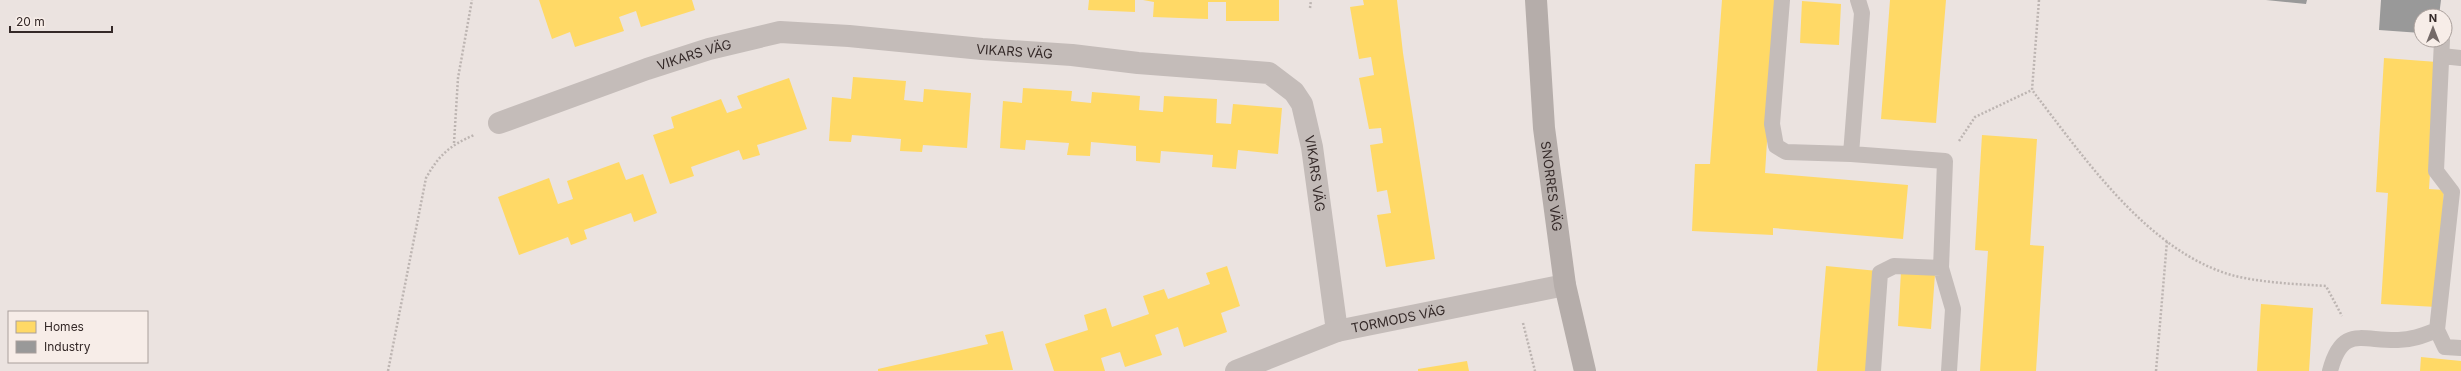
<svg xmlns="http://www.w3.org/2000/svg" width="2461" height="371" viewBox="0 0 2461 371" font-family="Inter,sans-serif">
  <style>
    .homes { fill: #ffd966 }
    .industry { fill: #999 }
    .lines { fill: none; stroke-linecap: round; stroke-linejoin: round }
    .path { stroke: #bdb5b2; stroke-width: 2.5; stroke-dasharray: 2 2; stroke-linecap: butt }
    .lane { stroke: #c4bcb9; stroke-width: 16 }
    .street { stroke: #c4bcb9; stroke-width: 22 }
    .secondary { stroke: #b5adaa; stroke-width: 22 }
    .labels { text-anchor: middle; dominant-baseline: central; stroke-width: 4; stroke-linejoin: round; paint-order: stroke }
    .street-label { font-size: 13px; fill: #342928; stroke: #f7ede8 }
  </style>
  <rect width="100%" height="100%" fill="#ebe3e0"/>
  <path class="homes" d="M539,0H692L695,10L641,27L636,11L619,17L624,31L575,47L570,32L552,39Z
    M1089,0H1135V12L1088,10Z
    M1143,0H1279V21H1226V2H1208V19L1153,17L1154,2Z
    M1363,0H1397L1403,53L1435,259L1386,267L1377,215L1391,213L1387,190L1377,192L1370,145L1383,143L1381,128L1369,129L1359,78L1374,75L1371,57L1359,59L1350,7L1364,5Z
    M1722,0H1776L1765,173L1908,185L1903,239L1773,228V235L1692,231L1695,164H1710Z
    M1890,0H1946L1936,123L1881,119Z
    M1802,1L1841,4L1839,45L1800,43Z
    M2384,58L2437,62L2429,189L2444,190L2437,307L2381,304L2388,193L2376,192Z
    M853,77L906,81L904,100L923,102L924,89L971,93L967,148L923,145L922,152L900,151L901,139L852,135L851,142L829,141L832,97L851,99Z
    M789,78L807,129L757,145L760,155L743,160L739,150L691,167L694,176L670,184L653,135L674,128L671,117L721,99L727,113L742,108L737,96Z
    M1023,88L1072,91L1071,101L1091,103L1092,92L1140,96L1139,110L1163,112L1164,96L1217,99L1216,123L1231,124L1233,104L1282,108L1278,154L1238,150L1236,169L1212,167L1213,155L1161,151L1160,163L1136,161V146L1091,142L1090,156L1067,155L1069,143L1026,140L1025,150L1000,148L1003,101L1022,103Z
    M1982,135L2037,139L2030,245L2044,246L2036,371H1980L1988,251L1975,250Z
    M619,162L626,180L643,174L657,213L634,222L631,213L584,230L587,239L571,245L568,237L519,255L498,197L549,178L558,204L573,199L567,181Z
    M1227,266L1240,306L1221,313L1227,332L1184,347L1178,327L1155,335L1162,355L1125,367L1120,352L1101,358L1105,371H1054L1045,344L1088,330L1084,315L1106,308L1112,327L1149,314L1143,296L1164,289L1168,299L1210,284L1206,273Z
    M1826,266L1878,271L1870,371H1817Z
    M1901,271L1935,274L1931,329L1898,326Z
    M2261,304L2313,308L2309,371H2257Z
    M1003,331L1013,370L878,371V369L988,344L985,335Z
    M2421,357L2461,361V371H2420Z
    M1467,361L1469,371H1418V369Z"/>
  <path class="industry" d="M2266,0H2307L2306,4Z
    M2381,0H2441L2439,16H2421V33L2379,30Z"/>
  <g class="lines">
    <path class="path" d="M2039,0L2032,90C2084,157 2148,253 2235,276C2265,283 2295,284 2326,286L2342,316
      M1310,8L1311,0
      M1959,141L1975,117L2032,90
      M454,143L458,78L472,0
      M1523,323L1535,371
      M388,371L426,178C439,155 449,146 474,135
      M2156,371L2167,241"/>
    <path class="lane" d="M1782,0L1772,124L1776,146L1786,152L1851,154L1945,161L1941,268L1953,309L1949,371
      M2442,40L2436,171L2452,192L2437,330L2445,347L2461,348
      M2442,56L2461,58
      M1851,154L1862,13L1858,0
      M1873,371L1880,273L1894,266L1941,268
      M2330,371C2342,325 2361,341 2398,340C2412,340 2424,335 2437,330"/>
    <g class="street">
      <path id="s1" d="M499,123L647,69L709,49L780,32L849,36L982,49L1072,55L1138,63L1269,73L1294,92L1302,104L1312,147L1337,331"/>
      <path id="s2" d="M1236,371L1337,331L1565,285"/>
    </g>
    <path class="secondary" id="s3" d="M1536,0L1544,128L1565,285L1585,371"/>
  </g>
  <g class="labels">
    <g class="street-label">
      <text stroke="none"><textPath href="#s1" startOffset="531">VIKARS VÄG</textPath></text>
      <text stroke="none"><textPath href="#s1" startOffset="207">VIKARS VÄG</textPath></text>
      <text stroke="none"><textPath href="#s1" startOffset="903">VIKARS VÄG</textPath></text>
      <text stroke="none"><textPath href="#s3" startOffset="187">SNORRES VÄG</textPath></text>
      <text stroke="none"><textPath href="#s2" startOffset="171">TORMODS VÄG</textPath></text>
    </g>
  </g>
  <rect x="8" y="311" width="140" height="52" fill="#f7ede8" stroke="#a99f9b"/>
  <rect x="16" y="321" width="20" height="12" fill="#ffd966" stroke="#a99f9b"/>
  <text x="44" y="331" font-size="12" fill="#342928">Homes</text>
  <rect x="16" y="341" width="20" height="12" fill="#999999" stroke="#a99f9b"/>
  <text x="44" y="351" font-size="12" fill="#342928">Industry</text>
  <g transform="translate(2433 28)"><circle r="19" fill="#f7ede8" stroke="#a99f9b"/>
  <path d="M0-3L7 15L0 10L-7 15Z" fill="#746a68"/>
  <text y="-6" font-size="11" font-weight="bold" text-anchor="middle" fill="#342928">N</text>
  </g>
  <path d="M10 26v6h102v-6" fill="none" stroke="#342928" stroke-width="2"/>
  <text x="16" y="26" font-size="12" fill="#342928" stroke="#f7ede8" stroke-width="3" paint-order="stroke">20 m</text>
</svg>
